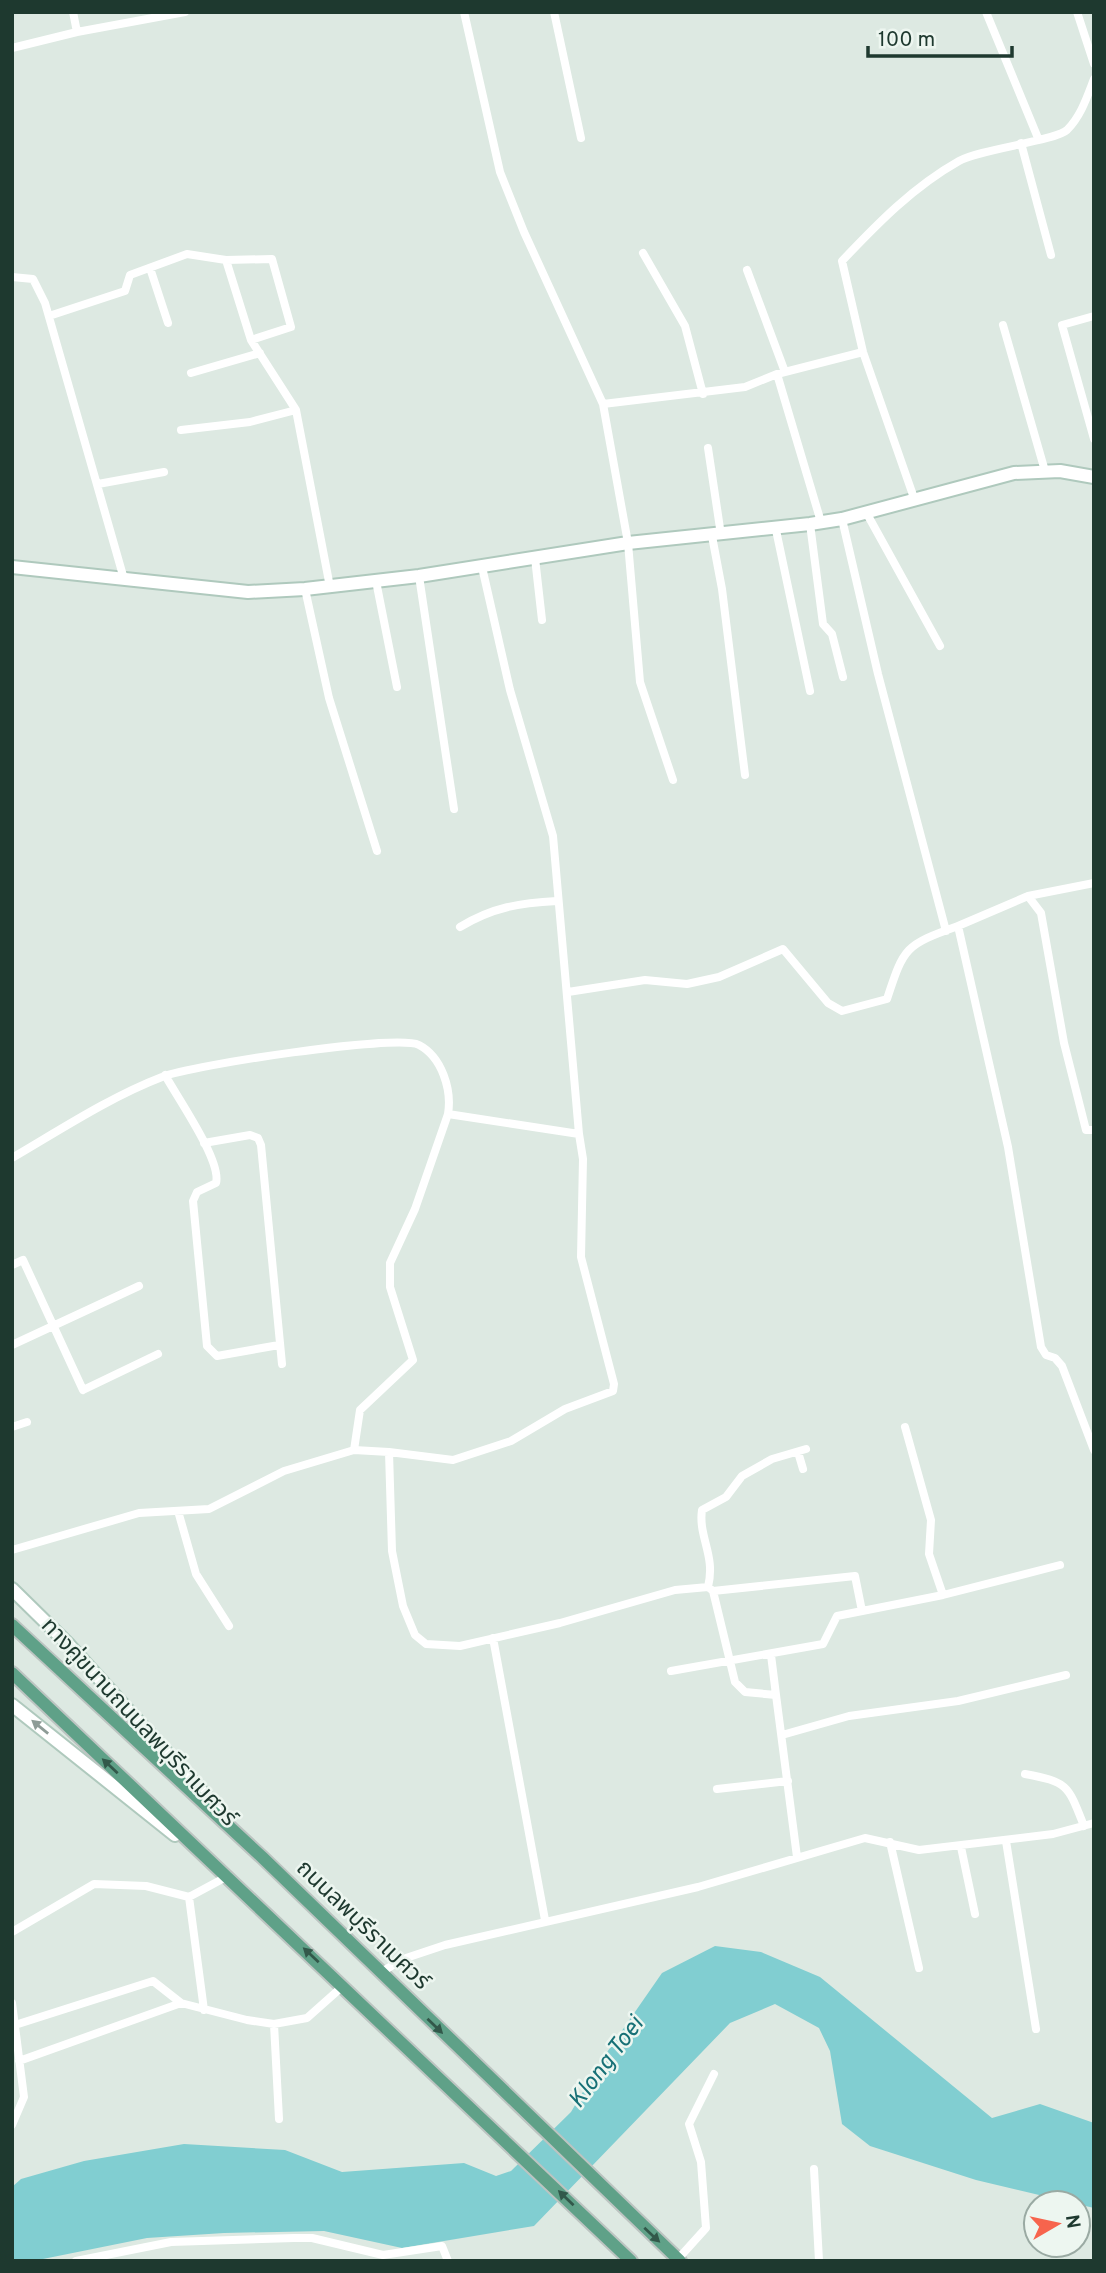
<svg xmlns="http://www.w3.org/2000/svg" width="1106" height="2273" viewBox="0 0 1106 2273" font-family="Overpass,'Noto Sans Thai',sans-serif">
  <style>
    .water { fill: #81ced1 }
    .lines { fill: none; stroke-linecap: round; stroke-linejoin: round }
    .secondary-casing { stroke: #afc9bd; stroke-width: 16 }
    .primary-casing { stroke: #bcc4c1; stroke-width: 16 }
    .street { stroke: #fff; stroke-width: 8 }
    .secondary { stroke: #fff; stroke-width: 12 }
    .primary { stroke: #5fa188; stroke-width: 12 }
    .oneway { fill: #8e9c97 }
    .oneway2 { fill: #32584a }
    .labels { text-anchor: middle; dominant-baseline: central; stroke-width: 5; stroke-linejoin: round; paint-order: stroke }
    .street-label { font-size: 23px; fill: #1e392f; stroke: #edf6f0 }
    .water-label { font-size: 24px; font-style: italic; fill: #177076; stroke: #edf6f0 }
  </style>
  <rect width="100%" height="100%" fill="#dde9e2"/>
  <path class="water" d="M715,1946L761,1952L820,1977L992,2118L1040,2104L1094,2123V2208L976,2180L870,2146L842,2124L830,2051L819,2028L775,2004L730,2023L534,2226L402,2248L324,2231L224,2233L147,2238L33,2261H12V2187L21,2179L84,2161L184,2144L285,2150L342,2172L464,2163L496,2176L511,2171L571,2112L603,2058L662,1973Z"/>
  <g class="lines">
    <defs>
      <path id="secondary" d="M12,567L248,592L305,589L419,576L628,543L810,524L842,519L1014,473L1060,471L1094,477
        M12,1589L69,1645L222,1814
        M12,1705L175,1835"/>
      <path id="primary" d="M12,1625L263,1858L680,2261
        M12,1673L631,2261"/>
    </defs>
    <use href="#secondary" class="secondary-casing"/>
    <use href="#primary" class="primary-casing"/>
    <path class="street" d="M73,12L77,32
      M464,12L500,172L524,232L603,404
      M554,12L581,138
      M986,12L1038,138
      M1077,12L1094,64
      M12,48L77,32L185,12
      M1021,143L1051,255
      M643,253L685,326L703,394
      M226,260L272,259L291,327L251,340
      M150,268L168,323
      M747,270L785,372
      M12,277L33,279L45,303L124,579
      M49,316L125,291L130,275L187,254L226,260L251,340L296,410L330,587
      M1094,316L1062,325L1094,439
      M1003,325L1045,471
      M191,373L260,353
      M777,374L821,522
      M181,430L250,422L296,410
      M708,448L721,535
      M98,484L164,472
      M914,498L863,352L842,261C878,223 913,187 959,161C980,149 1055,141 1067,130C1081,116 1087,97 1094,79
      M866,512L940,646
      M842,519L878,674L946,931
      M810,524L823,624L832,634L843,677
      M776,530L810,691
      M712,536L722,589L745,775
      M535,558L542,620
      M419,576L454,809
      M376,581L397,687
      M305,589L329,698L377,851
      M673,780L640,682L628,543L603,404L745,387L777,374L863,352
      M1028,896L1094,883
      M958,926L1028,896L1041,913L1064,1043L1086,1130H1094
      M460,927C493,907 520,903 557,901
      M568,992L645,980L687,984L719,977L783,949L828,1003L842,1011L887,999C904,947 905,945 958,926L1008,1147L1041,1347L1046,1355L1055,1358L1062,1366L1094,1450
      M165,1075C177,1097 222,1161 216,1183L197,1192L193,1201L207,1346L217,1356L279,1345
      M204,1143L250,1135L258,1138L261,1145L282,1364
      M12,1158C60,1130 110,1097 162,1077C192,1065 396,1034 419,1045C442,1057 452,1090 448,1114
      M12,1265L23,1260L83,1390L158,1354
      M12,1345L139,1286
      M12,1427L27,1422
      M905,1427L931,1520L929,1554L943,1595
      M354,1450L360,1410L413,1360L390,1287V1263L415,1209L448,1114L579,1134L553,836L510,690L482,567
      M389,1452L453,1460L511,1441L565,1409L613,1391L614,1384L581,1257L583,1159L579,1134
      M798,1452L803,1469
      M178,1511L196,1574L229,1626
      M12,1550L139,1513L209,1509L284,1471L354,1450L389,1452L392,1551L403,1606L415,1635L426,1644L460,1646L560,1623L675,1590L708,1587L713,1591L735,1682L745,1692L776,1695L797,1857
      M708,1587C716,1555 698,1537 702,1510L726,1497L742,1476L772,1459L806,1449
      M713,1591L855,1576L862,1611
      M493,1638L545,1920
      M771,1655L776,1695
      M671,1671L823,1644L837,1616L943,1595L1060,1565
      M782,1735L849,1716L958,1701L1066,1675
      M1025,1774C1068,1782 1068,1785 1084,1826
      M717,1789L788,1781
      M1006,1841L1036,2029
      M890,1842L919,1968
      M961,1847L975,1914
      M189,1897L204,2010
      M12,1932L94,1884L146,1886L189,1897L228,1876
      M380,1973L403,1959L445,1945L698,1887L865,1838L919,1850L1053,1834L1094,1823
      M12,2003L24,2097L12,2125
      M274,2024L279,2119
      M15,2025L153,1981L181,2003L247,2020L274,2024L307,2018L343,1986
      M19,2061L181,2003
      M814,2169L819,2261
      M678,2259L706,2228L701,2162L689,2124L714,2074
      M76,2261L171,2242L294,2238H312L383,2255L442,2246L448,2261"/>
    <use href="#secondary" class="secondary"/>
    <use href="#primary" class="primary"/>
  </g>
  <defs><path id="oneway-solid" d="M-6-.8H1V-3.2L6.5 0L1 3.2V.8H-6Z" transform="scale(1.75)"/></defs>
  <use class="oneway" href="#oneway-solid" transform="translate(40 1727) rotate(-141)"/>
  <g class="oneway2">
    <use href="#oneway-solid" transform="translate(110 1766) rotate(-137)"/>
    <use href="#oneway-solid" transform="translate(311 1955) rotate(-137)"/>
    <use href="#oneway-solid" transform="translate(435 2026) rotate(44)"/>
    <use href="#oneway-solid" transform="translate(566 2198) rotate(-136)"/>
    <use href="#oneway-solid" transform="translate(652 2235) rotate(43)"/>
  </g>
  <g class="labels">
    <g class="street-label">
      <text transform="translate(138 1723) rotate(47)">ทางคู่ขนานถนนลพบุรีราเมศวร์</text>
      <text transform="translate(362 1926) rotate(44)">ถนนลพบุรีราเมศวร์</text>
    </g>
    <g class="water-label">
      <text transform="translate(607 2063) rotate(-53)">Klong Toei</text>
    </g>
  </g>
  <rect width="1106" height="2273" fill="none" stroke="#1e392f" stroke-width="28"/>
  <g transform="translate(1057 2224) rotate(81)"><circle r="33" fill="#edf6f0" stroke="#9aaaa3" stroke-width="2"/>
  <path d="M0-5L12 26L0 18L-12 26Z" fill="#f7644d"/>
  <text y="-10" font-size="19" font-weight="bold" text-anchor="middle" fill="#1e392f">N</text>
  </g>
  <path d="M868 46v10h144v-10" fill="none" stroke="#1e392f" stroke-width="3.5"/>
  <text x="878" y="46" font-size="21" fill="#1e392f" stroke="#edf6f0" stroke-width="5" paint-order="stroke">100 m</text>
</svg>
